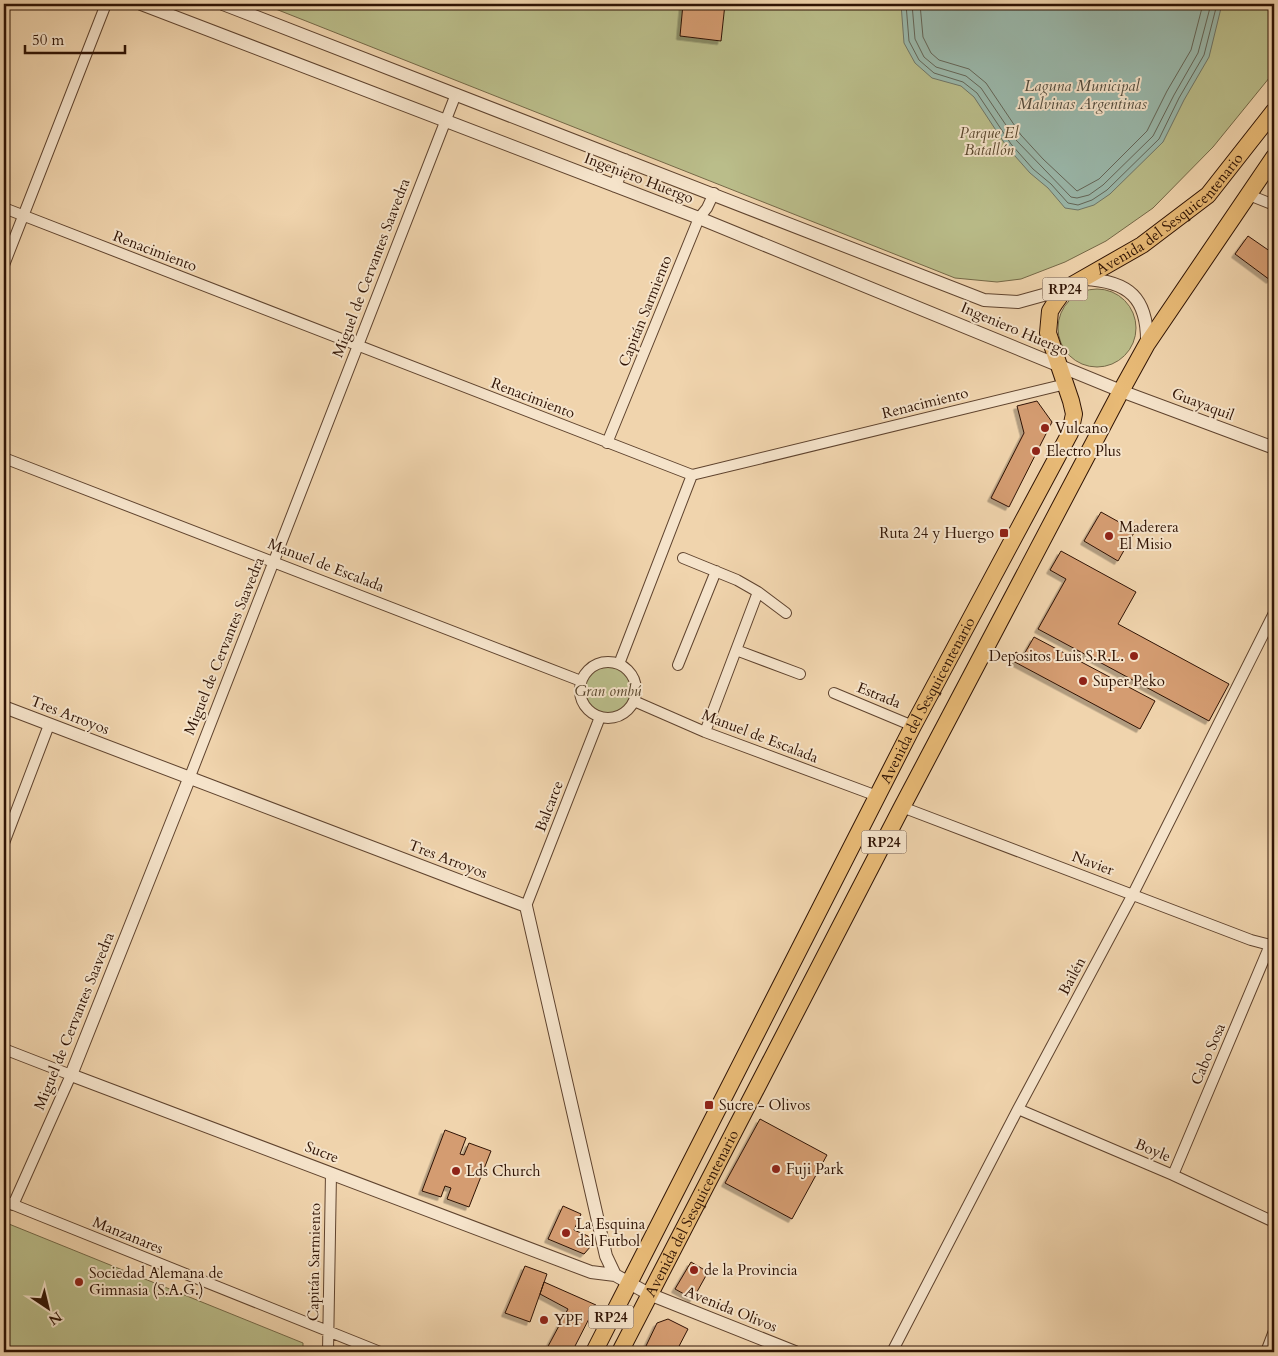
<svg xmlns="http://www.w3.org/2000/svg" width="1278" height="1356" viewBox="0 0 1278 1356" font-family="Cardo,serif">
  <style>
    .green { fill: #babd8a; stroke: #746847 }
    .water { fill: #9ab8ab; stroke: #6f7668 }
    .lines { fill: none; stroke-linecap: round; stroke-linejoin: round }
    .shore { stroke: #646658; stroke-width: 1 }
    .building { fill: #d49c71; stroke: #2f1304; filter: url(#shadow) }
    .minor-casing { stroke: #5f432e; stroke-width: 12 }
    .tertiary-casing { stroke: #5f432e; stroke-width: 14 }
    .primary-casing { stroke: #2f1304; stroke-width: 18 }
    .minor { stroke: #f5e3ca; stroke-width: 10 }
    .tertiary { stroke: #f5e3ca; stroke-width: 12 }
    .primary { stroke: #e8ba76; stroke-width: 16 }
    .poi-dot { fill: #8f2418; stroke: #f5e3ca; stroke-width: 2 }
    .labels { text-anchor: middle; dominant-baseline: central; stroke-width: 4; stroke-linejoin: round; paint-order: stroke }
    .shield { fill: #f5e3ca; stroke: #6a513f; stroke-width: 1 }
    .shield-label { font-size: 14px; font-weight: bold; fill: #2f1304 }
    .park-label { font-size: 15px; font-style: italic; fill: #59462c; stroke: #f5e3ca }
    .street-label { font-size: 15px; fill: #2f1304; stroke: #f5e3ca }
    .poi-label { font-size: 15px; fill: #2f1304; stroke: #f5e3ca; text-anchor: start }
    .water-label { font-size: 16px; font-style: italic; fill: #544d3e; stroke: #f5e3ca }
  </style>
  <defs>
    <filter id="shadow"><feDropShadow dx="-3.5" dy="3.5" stdDeviation="0" flood-color="#0004"/></filter>
  </defs>
  <rect width="100%" height="100%" fill="#f0d4ad"/>
  <filter id="stains"><feTurbulence type="fractalNoise" baseFrequency=".004" numOctaves="4"/><feColorMatrix values="0 0 0 0 .2 0 0 0 0 .09 0 0 0 0 .02 0 0 0 .5 -.17"/></filter>
  <radialGradient id="worn" r=".72"><stop offset=".6" stop-color="#630" stop-opacity="0"/><stop offset="1" stop-color="#630" stop-opacity=".3"/></radialGradient>
  <path class="green" d="M263,4H1274V72L1213,147L1153,208L1106,241L1065,262L1021,279L997,282L955,278Z
    M1058 328a39 39 0 1 1 78 0a39 39 0 1 1-78 0Z
    M584 691a24 24 0 1 1 48 0a24 24 0 1 1-48 0Z
    M4,1222L303,1343V1352H4Z"/>
  <path class="water" d="M901,4H1222L1209,57L1184,100L1163,142L1110,194L1094,205L1078,210L1065,208L1048,188L1030,173L1007,147L974,97L961,86L932,78L915,63L904,43Z"/>
  <g class="lines">
    <path class="shore" d="M906,4L909,41L919,60L934,73L963,82L977,93L1011,144L1033,169L1051,184L1068,203L1078,205L1092,200L1107,190L1159,139L1179,98L1204,55L1217,4
      M912,4L915,39L924,57L936,67L966,76L981,88L1016,140L1071,197L1077,198L1089,195L1103,185L1153,136L1174,95L1198,53L1211,4
      M920,4L923,37L931,53L939,60L969,69L986,83L1021,135L1043,159L1077,191L1099,179L1147,131L1167,91L1191,50L1203,4"/>
  </g>
  <path class="building" d="M683,4H725L721,41L680,36Z
    M1248,236L1274,254V275L1270,280L1235,254Z
    M1037,401L1052,422L1009,507L991,498L1024,433L1017,406Z
    M1101,512L1135,531L1118,561L1084,541Z
    M1061,551L1136,592L1118,624L1229,684L1209,721L1038,629L1066,579L1050,570Z
    M1034,637L1155,701L1140,729L1011,660L1016,652L1023,656Z
    M760,1119L827,1155L792,1219L725,1183Z
    M445,1130L466,1138L460,1154L464,1155L469,1143L491,1151L469,1207L447,1199L451,1188L445,1186L441,1197L422,1191Z
    M563,1206L581,1214L574,1230L588,1236L591,1246L584,1254L548,1239Z
    M691,1262L708,1272L693,1299L675,1289Z
    M525,1266L547,1274L530,1322L505,1313Z
    M544,1282L596,1305L572,1352H545L568,1309L540,1294Z
    M668,1319L688,1329L676,1352H657L646,1346L657,1323Z"/>
  <g class="lines">
    <defs>
      <path id="minor" d="M1249,195L1274,205
        M4,208L692,475L1066,384
        M4,265L106,4
        M607,443L699,218L707,208L714,193
        M4,458L581,681
        M683,558L737,580L758,592L705,732
        M758,592L786,613
        M736,650L800,674
        M580 690a28 28 0 1 1 56 0a28 28 0 1 1-56 0Z
        M619,664L692,475
        M678,665L716,571
        M834,693L913,726
        M634,701L705,732L877,796
        M189,779L456,94
        M902,807L1251,940L1274,946
        M4,843L49,725
        M526,906L600,717
        M4,1049L71,1075L13,1205
        M1018,1109L1173,1175L1274,1222
        M1173,1175L1270,945
        M4,1201L380,1352
        M328,1352L331,1173
        M892,1352L1018,1109L1133,894L1274,613
        M1266,1352L1274,1331"/>
      <path id="tertiary" d="M141,4L699,218L1121,391L1274,448
        M223,4C477,102 731,200 984,300L1018,302L1065,289
        M615,186L625,160
        M1084,279C1129,281 1148,298 1147,344
        M4,707L526,906L606,1256L615,1275
        M189,779L71,1075L591,1272L615,1275L649,1294L795,1352"/>
      <g id="primary">
        <path id="s1" d="M594,1352L913,726L1070,433L1074,414L1071,401L1048,333L1050,311L1055,303L1065,289L1142,245L1208,195L1274,111"/>
        <path id="s2" d="M620,1352L902,807L1121,391L1147,344L1274,157"/>
      </g>
    </defs>
    <use href="#minor" class="minor-casing"/>
    <use href="#tertiary" class="tertiary-casing"/>
    <use href="#primary" class="primary-casing"/>
    <use href="#minor" class="minor"/>
    <use href="#tertiary" class="tertiary"/>
    <use href="#primary" class="primary"/>
  </g>
  <g class="poi-dot">
    <circle cx="1045" cy="428" r="5"/>
    <circle cx="1036" cy="451" r="5"/>
    <rect x="999" y="528" width="10" height="10" rx="2.5"/>
    <circle cx="1109" cy="536" r="5"/>
    <circle cx="1134" cy="656" r="5"/>
    <circle cx="1083" cy="681" r="5"/>
    <rect x="704" y="1100" width="10" height="10" rx="2.5"/>
    <circle cx="776" cy="1169" r="5"/>
    <circle cx="456" cy="1171" r="5"/>
    <circle cx="566" cy="1233" r="5"/>
    <circle cx="694" cy="1270" r="5"/>
    <circle cx="79" cy="1282" r="5"/>
    <circle cx="544" cy="1320" r="5"/>
  </g>
  <g class="labels">
    <g class="shield">
      <rect x="1042.5" y="277.5" width="45" height="23" rx="4"/>
      <rect x="861.5" y="830.5" width="45" height="23" rx="4"/>
      <rect x="588.5" y="1305.5" width="45" height="23" rx="4"/>
    </g>
    <g class="shield-label">
      <text x="1065" y="289">RP24</text>
      <text x="884" y="842">RP24</text>
      <text x="611" y="1317">RP24</text>
    </g>
    <g class="park-label">
      <text x="989" y="133">Parque El<tspan x="989" dy="17">Batallón</tspan></text>
      <text x="608" y="691">Gran ombú</text>
    </g>
    <g class="street-label">
      <text transform="translate(639 178) rotate(21)">Ingeniero Huergo</text>
      <text stroke="none"><textPath href="#s1" startOffset="1318">Avenida del Sesquicentenario</textPath></text>
      <text transform="translate(155 251) rotate(21)">Renacimiento</text>
      <text transform="translate(371 268) rotate(-69)">Miguel de Cervantes Saavedra</text>
      <text transform="translate(645 311) rotate(-68)">Capitán Sarmiento</text>
      <text transform="translate(1015 329) rotate(23)">Ingeniero Huergo</text>
      <text transform="translate(533 398) rotate(21)">Renacimiento</text>
      <text transform="translate(925 403) rotate(-14)">Renacimiento</text>
      <text transform="translate(1203 404) rotate(21)">Guayaquil</text>
      <text transform="translate(326 565) rotate(21)">Manuel de Escalada</text>
      <text transform="translate(224 646) rotate(-68)">Miguel de Cervantes Saavedra</text>
      <text transform="translate(879 695) rotate(22)">Estrada</text>
      <text stroke="none"><textPath href="#s1" startOffset="732">Avenida del Sesquicentenario</textPath></text>
      <text transform="translate(70 715) rotate(21)">Tres Arroyos</text>
      <text transform="translate(760 736) rotate(21)">Manuel de Escalada</text>
      <text transform="translate(549 806) rotate(-69)">Balcarce</text>
      <text transform="translate(448 859) rotate(21)">Tres Arroyos</text>
      <text transform="translate(1093 863) rotate(20)">Navier</text>
      <text transform="translate(1072 976) rotate(-62)">Bailén</text>
      <text transform="translate(74 1021) rotate(-68)">Miguel de Cervantes Saavedra</text>
      <text transform="translate(1208 1054) rotate(-67)">Cabo Sosa</text>
      <text transform="translate(1153 1150) rotate(23)">Boyle</text>
      <text transform="translate(322 1152) rotate(21)">Sucre</text>
      <text stroke="none"><textPath href="#s2" startOffset="156">Avenida del Sesquicentenario</textPath></text>
      <text transform="translate(128 1235) rotate(22)">Manzanares</text>
      <text transform="translate(314 1262) rotate(-89)">Capitán Sarmiento</text>
      <text transform="translate(731 1309) rotate(22)">Avenida Olivos</text>
    </g>
    <g class="poi-label">
      <text x="1055" y="428">Vulcano</text>
      <text x="1046" y="451">Electro Plus</text>
      <text x="1119" y="527">Maderera<tspan x="1119" dy="17">El Misio</tspan></text>
      <text x="994" y="533" text-anchor="end">Ruta 24 y Huergo</text>
      <text x="1124" y="656" text-anchor="end">Depositos Luis S.R.L.</text>
      <text x="1093" y="681">Super Peko</text>
      <text x="719" y="1105">Sucre - Olivos</text>
      <text x="786" y="1169">Fuji Park</text>
      <text x="466" y="1171">Lds Church</text>
      <text x="576" y="1224">La Esquina<tspan x="576" dy="17">del Futbol</tspan></text>
      <text x="704" y="1270">de la Provincia</text>
      <text x="89" y="1273">Sociedad Alemana de<tspan x="89" dy="17">Gimnasia (S.A.G.)</tspan></text>
      <text x="554" y="1320">YPF</text>
    </g>
    <g class="water-label">
      <text x="1082" y="86">Laguna Municipal<tspan x="1082" dy="18">Malvinas Argentinas</tspan></text>
    </g>
  </g>
  <rect width="1278" height="1356" fill="none" stroke="#f0d4ad" stroke-width="20"/>
  <rect x="5" y="5" width="1268" height="1346" fill="none" stroke="#2f1304" stroke-width="2.5"/>
  <rect x="10" y="10" width="1258" height="1336" fill="none" stroke="#2f1304"/>
  <g transform="translate(48 1308) rotate(145)" stroke="#f5e3ca" stroke-width="4" paint-order="stroke">
  <path d="M0-4L9 19L0 12L-9 19Z" fill="#2f1304"/>
  <text y="-8" font-size="14" font-weight="bold" text-anchor="middle" fill="#2f1304">N</text>
  </g>
  <path d="M25 45v8h100v-8" fill="none" stroke="#2f1304" stroke-width="2.5"/>
  <text x="32" y="45" font-size="15" fill="#2f1304" stroke="#f5e3ca" stroke-width="4" paint-order="stroke">50 m</text>
  <rect width="100%" height="100%" filter="url(#stains)"/>
  <rect width="100%" height="100%" fill="url(#worn)"/>
</svg>
